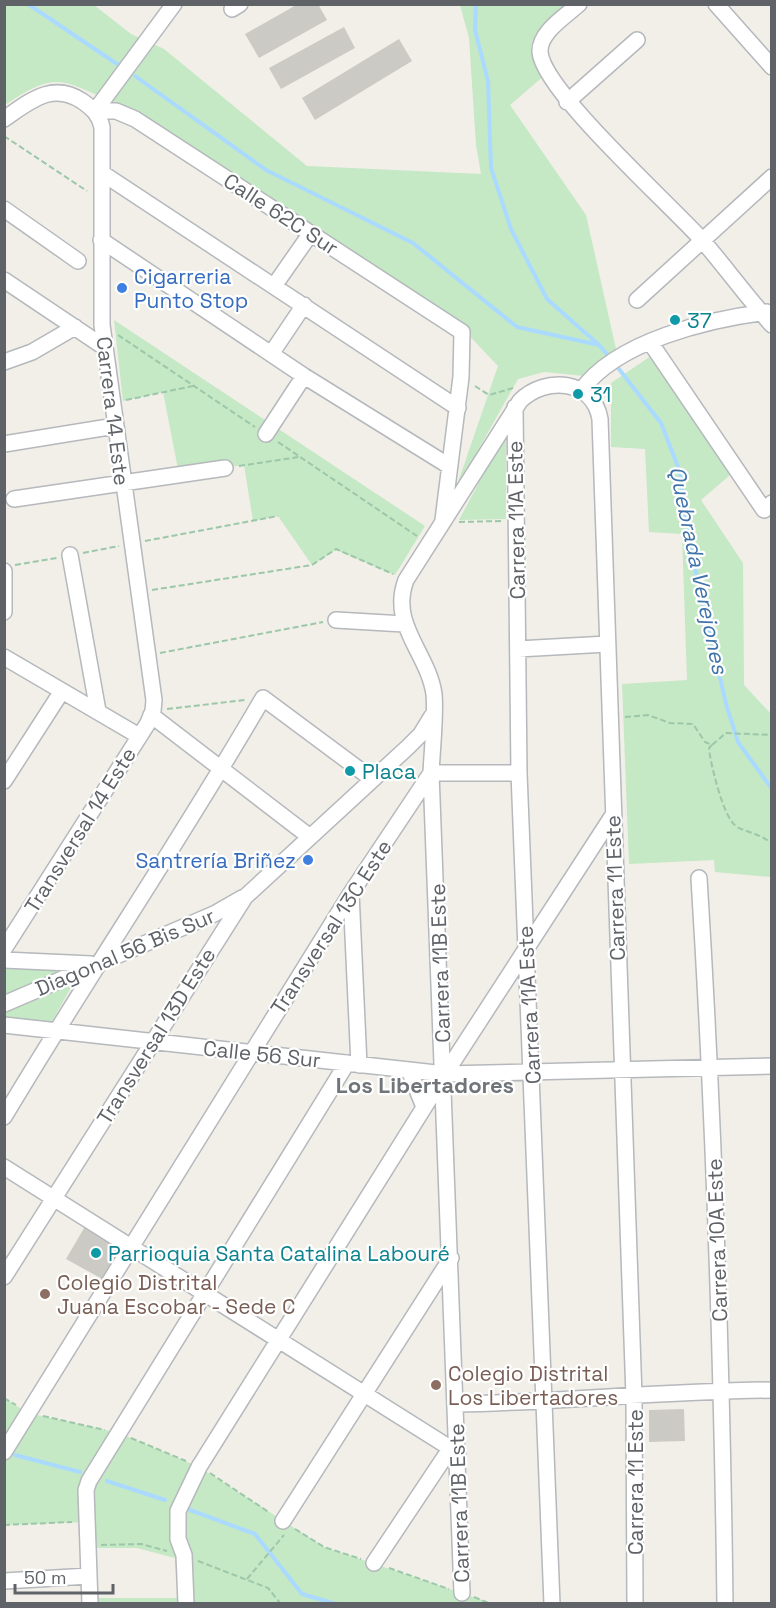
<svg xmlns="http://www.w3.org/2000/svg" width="776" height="1608" viewBox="0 0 776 1608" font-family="'Space Grotesk',sans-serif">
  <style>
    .green { fill: #c5e8c5 }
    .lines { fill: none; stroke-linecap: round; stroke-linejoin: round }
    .stream { stroke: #aadaff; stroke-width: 4 }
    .building { fill: #cccac5 }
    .minor-casing { stroke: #b5b8bc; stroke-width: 18 }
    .path { stroke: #9cc7a9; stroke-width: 2; stroke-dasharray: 6 3; stroke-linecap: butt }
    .minor { stroke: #fff; stroke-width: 15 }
    .shop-dot { fill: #3f7fe0; stroke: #fff; stroke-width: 2 }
    .culture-dot { fill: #0f9aa8; stroke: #fff; stroke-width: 2 }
    .education-dot { fill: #8d6e63; stroke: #fff; stroke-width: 2 }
    .labels { text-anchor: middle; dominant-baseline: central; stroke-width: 4.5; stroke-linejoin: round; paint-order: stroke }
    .street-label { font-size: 21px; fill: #5f6368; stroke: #fff }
    .shop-label { font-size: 21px; fill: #366cbe; stroke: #fff; text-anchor: start }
    .culture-label { font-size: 21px; fill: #0d838f; stroke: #fff; text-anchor: start }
    .education-label { font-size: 21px; fill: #785e54; stroke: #fff; text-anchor: start }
    .water-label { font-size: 22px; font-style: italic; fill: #4174aa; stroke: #fff }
    .neighbourhood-label { font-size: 22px; font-weight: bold; fill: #70757a; stroke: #fff }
  </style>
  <rect width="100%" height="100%" fill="#f1efe8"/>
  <path class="green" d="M5,5H94L131,34L164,49L307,166L481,174L476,145L469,38L460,5H565C554,16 525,36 532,55C534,61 541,69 545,75L510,105L586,215L616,349L584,376L544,372L518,379L455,491L498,366L458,324L120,104C62,83 61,67 5,105Z
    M114,320L425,526L395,575L336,550L312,565L278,516L253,521L244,465L179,474L163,392L123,401Z
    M651,356L730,475L701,500L743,563L744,685L771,714V877L715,872L714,860L629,864L622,684L687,680L682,534L649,532L645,449L611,447V383Z
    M506,432V519L459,520Z
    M5,969L66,970L5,998Z
    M74,982L51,1023L5,1019L4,1012Z
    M4,1398L28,1413L119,1433L199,1467L324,1547L491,1603H95V1598H178L175,1558L137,1548H88L87,1522L5,1525Z"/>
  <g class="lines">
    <path class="stream" d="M28,4L117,64
      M476,4L475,30L488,81L491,168L511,229L547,299L599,345L610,358
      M135,76L266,170L413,243L517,327L599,345
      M615,364L661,423L680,472L689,542L726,704L738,742L772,789
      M15,1455L80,1472
      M107,1481L165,1500
      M190,1510L255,1534L302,1594L336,1604"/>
  </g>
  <path class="building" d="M298,4H318L327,20L259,58L245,34Z
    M344,27L355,48L281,89L269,68Z
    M399,39L412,61L315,120L302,98Z
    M87,1223L126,1246L104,1280L66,1259Z
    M684,1409L685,1441L649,1442V1410Z"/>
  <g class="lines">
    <defs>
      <path id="minor" d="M579,4C566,16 539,32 540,52C543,91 671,205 702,240C726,268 748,298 772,325
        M716,4L772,67
        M232,9L240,4
        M567,102L637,40
        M95,111H116L135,119L462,332L461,377L443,520
        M95,111L174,4
        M4,119C29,102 52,81 82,101C92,108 99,114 102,127V325L154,700L153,711L148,723L4,949
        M102,173L458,408
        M4,209L78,261
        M101,240L304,376L449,466
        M4,280L104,347
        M274,286L311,233
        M637,300L772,177
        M650,342L764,510L772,503
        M271,354L304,305
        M4,362L32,352L75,327
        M581,391C616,341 710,319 767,312
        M515,407L519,773L552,1604
        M266,434L304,376
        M4,444L115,426
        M14,499L225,468
        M70,555L98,711
        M4,571V612
        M336,620L404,624
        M518,649L607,644
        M4,657L139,736
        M151,715L310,837
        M4,781L62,691
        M699,878C714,1120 722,1361 725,1604
        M351,893L359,1065
        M4,960L91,964
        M4,1004L214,914L242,898
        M4,1025L445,1074L772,1066
        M409,1070L424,1107
        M4,1117C88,976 181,840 263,698L372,779
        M4,1167L458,1453
        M4,1277L245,897L408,747L421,734L432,716
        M456,1404C561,1402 666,1391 772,1390
        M4,1452L351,893L431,773H519
        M283,1521L451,1258
        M374,1563L450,1449
        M4,1581L89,1576
        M462,1593L431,773C432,751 436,714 434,694C428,653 389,624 406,580L520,401C545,376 593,379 600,419L634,1397L635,1604
        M90,1604L86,1490L89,1481L347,1063
        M186,1604L184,1555L178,1539V1511L199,1467L445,1074L613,815"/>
    </defs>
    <use href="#minor" class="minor-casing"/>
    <path class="path" d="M4,136L87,191
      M118,335L255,427
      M475,386L489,395L513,388
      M126,400L193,386
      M278,442L417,536
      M239,466L299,457
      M459,522L502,521
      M145,541L278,516
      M83,553L119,546
      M15,565L57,558
      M152,590L312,565L336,549L393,574
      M160,653L323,622
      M167,709L245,700
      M625,717L648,715L670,723L693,724L705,742L712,745L726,733L772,735
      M712,745L709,748L710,756C713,772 724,819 737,827C749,833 761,834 772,844
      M4,1398L16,1405
      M43,1416L105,1430
      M131,1438L186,1461
      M210,1473L270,1513
      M4,1525L72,1522
      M295,1529L324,1547L361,1559
      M101,1545L141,1544L167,1551
      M198,1561L268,1588L281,1604
      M389,1568L449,1589
      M247,1579L284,1535
      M474,1597L491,1604"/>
    <use href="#minor" class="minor"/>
  </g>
  <g class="shop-dot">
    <circle cx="122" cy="288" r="6"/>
    <circle cx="308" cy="860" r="6"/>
  </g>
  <g class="culture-dot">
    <circle cx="675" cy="320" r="6"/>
    <circle cx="578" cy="394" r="6"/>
    <circle cx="350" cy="771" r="6"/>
    <circle cx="96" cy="1253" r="6"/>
  </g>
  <g class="education-dot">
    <circle cx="45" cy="1294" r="6"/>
    <circle cx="436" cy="1385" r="6"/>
  </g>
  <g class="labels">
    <g class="street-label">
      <text transform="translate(281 214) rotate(33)">Calle 62C Sur</text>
      <text transform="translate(113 411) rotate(83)">Carrera 14 Este</text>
      <text transform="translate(516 520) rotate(-91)">Carrera 11A Este</text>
      <text transform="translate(80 830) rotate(-58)">Transversal 14 Este</text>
      <text transform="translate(615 888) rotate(-92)">Carrera 11 Este</text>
      <text transform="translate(331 927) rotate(-57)">Transversal 13C Este</text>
      <text transform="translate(125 952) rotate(-23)">Diagonal 56 Bis Sur</text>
      <text transform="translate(440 963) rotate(-92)">Carrera 11B Este</text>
      <text transform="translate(529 1005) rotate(-93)">Carrera 11A Este</text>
      <text transform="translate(156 1036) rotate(-58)">Transversal 13D Este</text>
      <text transform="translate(262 1054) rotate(6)">Calle 56 Sur</text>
      <text transform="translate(717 1240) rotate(-92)">Carrera 10A Este</text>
      <text transform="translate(635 1482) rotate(-90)">Carrera 11 Este</text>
      <text transform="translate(459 1503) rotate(-92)">Carrera 11B Este</text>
    </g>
    <g class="shop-label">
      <text x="134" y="276">Cigarreria<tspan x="134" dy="24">Punto Stop</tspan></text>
      <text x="296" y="860" text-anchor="end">Santrería Briñez</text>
    </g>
    <g class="culture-label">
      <text x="687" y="320">37</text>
      <text x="590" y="394">31</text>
      <text x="362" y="771">Placa</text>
      <text x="108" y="1253">Parrioquia Santa Catalina Labouré</text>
    </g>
    <g class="education-label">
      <text x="57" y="1282">Colegio Distrital<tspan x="57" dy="24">Juana Escobar - Sede C</tspan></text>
      <text x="448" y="1373">Colegio Distrital<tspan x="448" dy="24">Los Libertadores</tspan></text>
    </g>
    <g class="water-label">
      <text transform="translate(699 570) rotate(78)">Quebrada Verejones</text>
    </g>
    <g class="neighbourhood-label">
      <text x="425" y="1085">Los Libertadores</text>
    </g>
  </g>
  <rect width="776" height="1608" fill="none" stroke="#5f6368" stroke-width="12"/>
  <path d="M15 1584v9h98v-9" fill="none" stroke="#5f6368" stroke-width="3"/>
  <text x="24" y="1584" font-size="18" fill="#5f6368" stroke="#ffffff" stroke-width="4.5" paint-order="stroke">50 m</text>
</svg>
